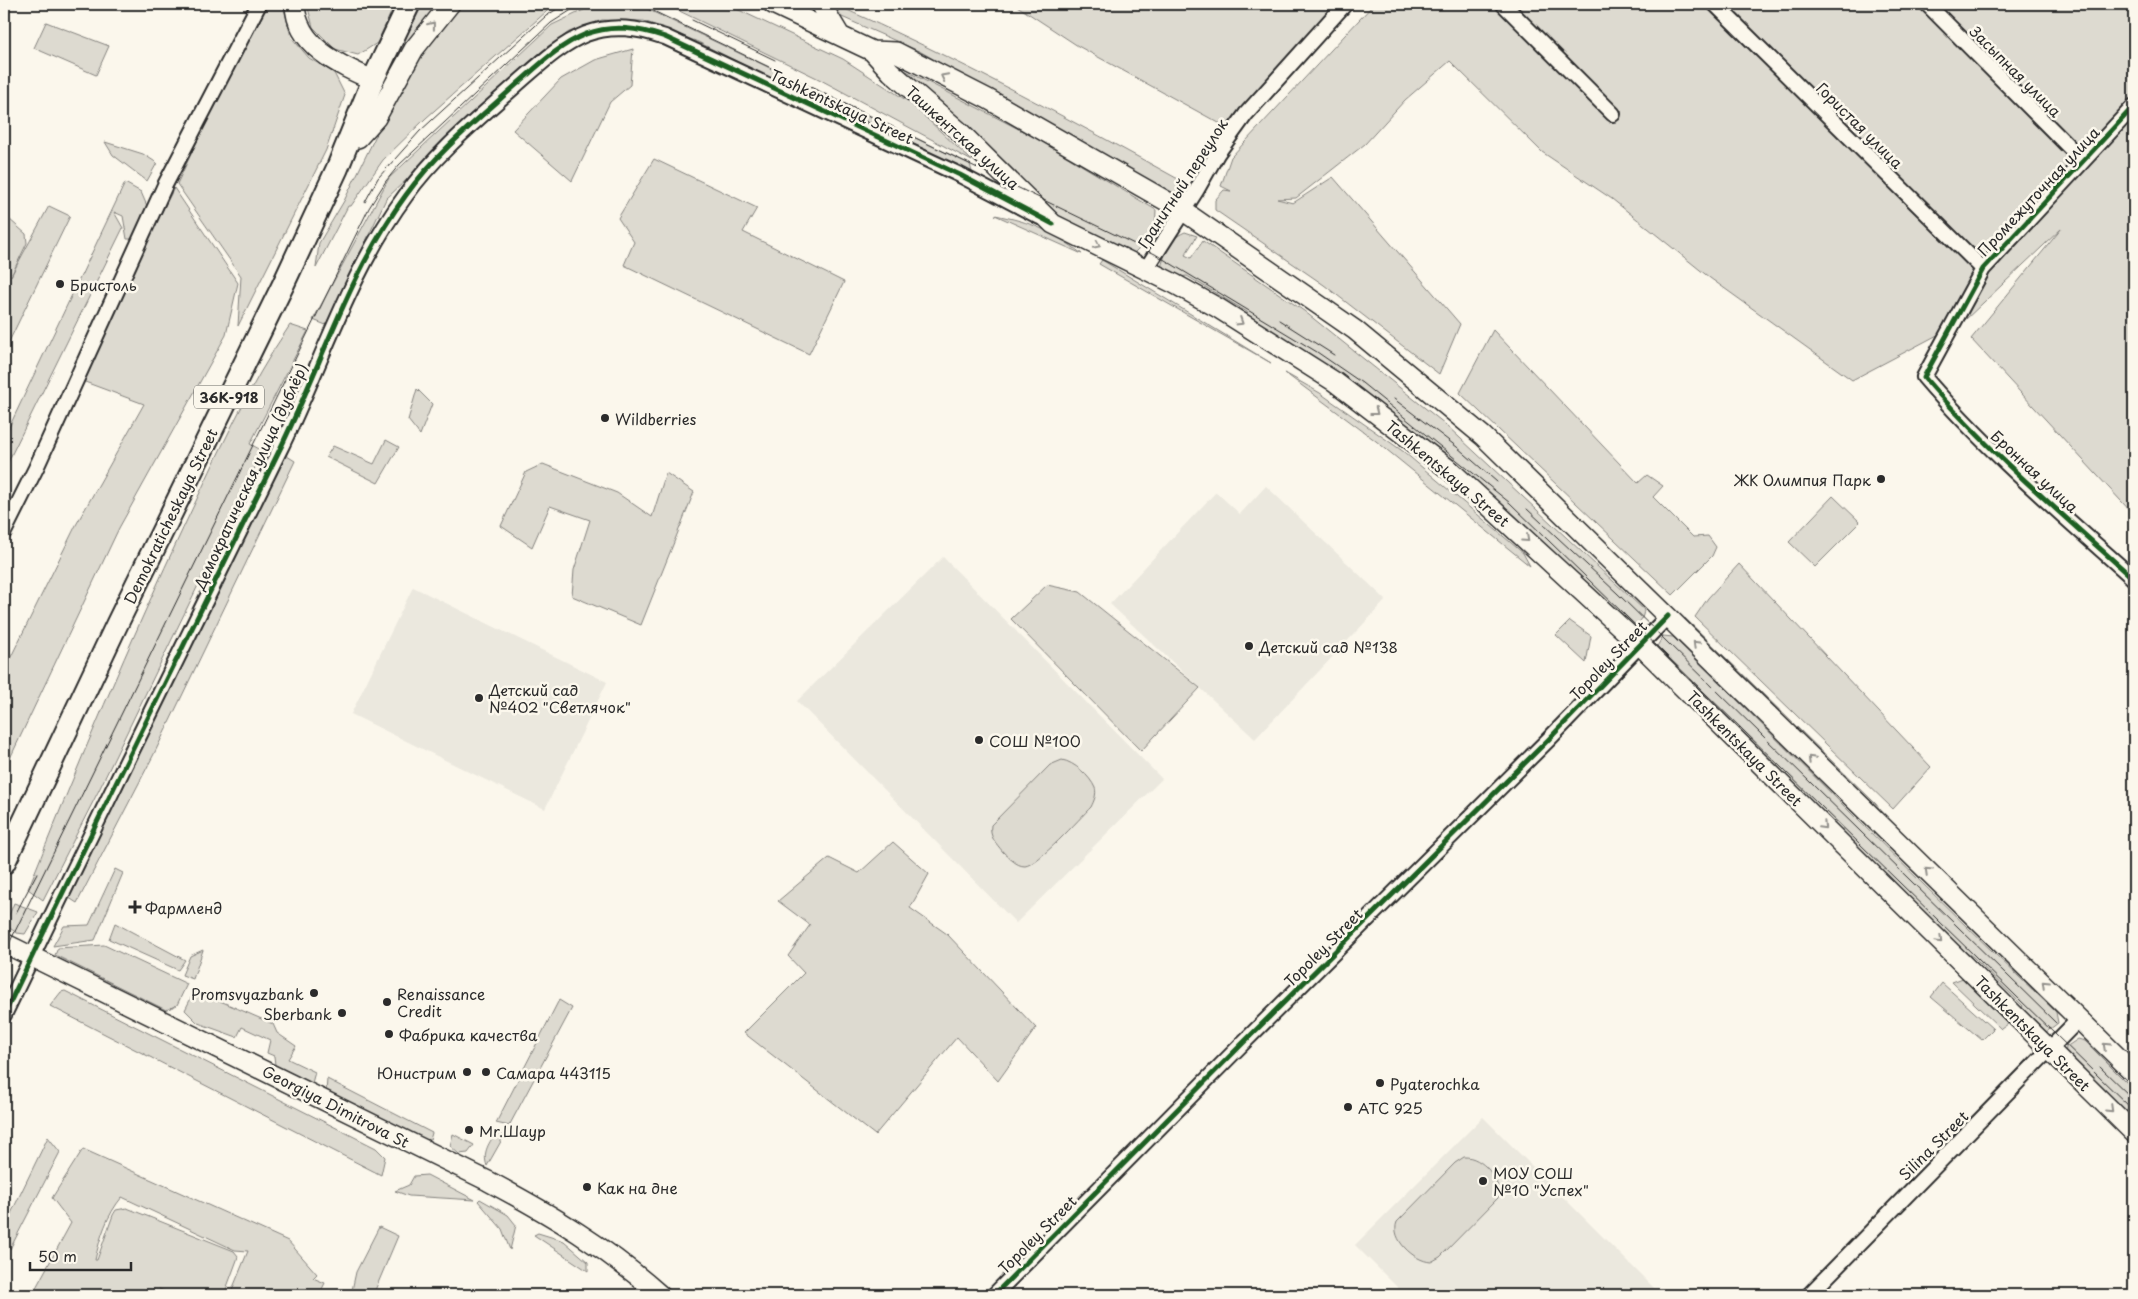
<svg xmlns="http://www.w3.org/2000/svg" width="2138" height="1299" viewBox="0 0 2138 1299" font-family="'Playpen Sans',sans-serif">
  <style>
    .built { fill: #ebe8de }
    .green { fill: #dddad0; stroke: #84827e }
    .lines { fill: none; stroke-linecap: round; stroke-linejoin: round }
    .street-casing { stroke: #2b2b2b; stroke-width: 18 }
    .secondary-casing { stroke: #2b2b2b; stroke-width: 22 }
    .primary-casing { stroke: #2b2b2b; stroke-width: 25 }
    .street { stroke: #fbf7ec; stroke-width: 14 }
    .secondary { stroke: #fbf7ec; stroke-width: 19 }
    .primary { stroke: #fbf7ec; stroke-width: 21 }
    .tram { stroke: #2b2b2b; stroke-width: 1 }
    .cycleway-casing { stroke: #fbf7ec; stroke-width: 8 }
    .cycleway { stroke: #1b5e20; stroke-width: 5 }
    .oneway { stroke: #93918c }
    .poi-dot { fill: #2b2b2b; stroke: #fbf7ec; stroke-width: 2 }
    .labels { text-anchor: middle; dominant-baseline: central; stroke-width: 5; stroke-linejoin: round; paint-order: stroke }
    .shield { fill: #fbf7ec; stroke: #696865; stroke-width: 1 }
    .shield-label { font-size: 14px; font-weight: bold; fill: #2b2b2b }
    .street-label { font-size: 15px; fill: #2b2b2b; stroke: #fbf7ec }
    .poi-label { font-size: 15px; fill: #2b2b2b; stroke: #fbf7ec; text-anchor: start }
  </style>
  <rect width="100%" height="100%" fill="#fbf7ec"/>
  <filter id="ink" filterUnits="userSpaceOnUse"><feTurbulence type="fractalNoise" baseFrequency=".02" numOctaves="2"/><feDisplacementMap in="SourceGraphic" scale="10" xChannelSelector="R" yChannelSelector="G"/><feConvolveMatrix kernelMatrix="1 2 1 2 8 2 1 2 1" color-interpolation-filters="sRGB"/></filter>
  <g filter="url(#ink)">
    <path class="built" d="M1266,486L1386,600L1255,739L1110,604L1216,492L1240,514Z
      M943,557L1162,779L1016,923L797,701Z
      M413,587L607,682L545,809L351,714Z
      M1483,1117L1661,1295H1405L1355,1245Z"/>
    <path class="green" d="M266,4H283L291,37L309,58L334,73L345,95L326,150L238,326L241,276L177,184L238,54Z
      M307,4H395L377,43L358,55L335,49L313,27Z
      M423,4H443L403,52L404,41Z
      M453,4H555L426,118L383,160L351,206H348L316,268L319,243L344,201L397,92Z
      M665,4H726L843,59L909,102L972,161L817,78Z
      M827,4H834C956,58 1070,119 1187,184L1183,192L1169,195L921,52L835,14Z
      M1014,4H1341L1228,128L1078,46Z
      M1374,4H2134V515L1971,339L2062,228L1964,321L1852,380L1710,278L1612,199L1542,152L1450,61L1405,100L1365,144L1296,198L1277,199L1293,203L1333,177L1460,324L1439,374L1324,285L1215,210V200L1224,190L1231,191L1221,186L1231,157Z
      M590,7L647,9L970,164L972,172L786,86L698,42L644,21L602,20L569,32L539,54L386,199L326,325L313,320L389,178L552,25Z
      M46,22L109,46L96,75L34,48Z
      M633,49L630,85L610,102L572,181L513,130L561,79L595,60Z
      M891,63L1036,138L1156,210L1155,232L1133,254L1054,213Z
      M105,142L143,154L157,163L147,181L113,155Z
      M654,159L757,208L743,232L844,282L809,354L624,265L634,242L618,218Z
      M125,183L141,192L147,206L133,239H127L123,216L114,212L123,228L4,470V438Z
      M174,188L238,283L226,335L119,528L4,771V671L76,525L144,404L77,379Z
      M49,206L70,216L4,352V228L9,219L26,234L27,243L11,276Z
      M995,215C1031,222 1053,231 1082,254Z
      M1185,232L1197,236L1185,255L1191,258L1203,241L1304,311L1445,424L1644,610C1642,625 1635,626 1622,628L1496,506L1249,322L1247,312L1187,276L1171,278L1161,267C1167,250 1167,240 1185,232Z
      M1102,260L1271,363L1099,264Z
      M290,325L308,331L250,444L263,451L99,790L43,900L28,889C78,765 129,643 186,522C218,455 248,386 290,325Z
      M1493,330L1638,483L1647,475L1663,486L1653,497L1693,537L1708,536L1716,547L1712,556L1673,595L1460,393Z
      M1285,373L1320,393L1404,452L1523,553L1530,566L1376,441Z
      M417,389L432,404L420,435L408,420Z
      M386,440L399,447L378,483L326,457L333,446L374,464Z
      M279,451L295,461L154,754L77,903L63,894Z
      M543,464L617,493L652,517L666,473L694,492L641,625L572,596L574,570L590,520L550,506L532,547L501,526L526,472Z
      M1833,496L1860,522L1815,567L1789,542Z
      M1739,564L1931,767L1893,809L1695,617L1708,598Z
      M1047,585L1080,592L1200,688L1141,751L1011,619Z
      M1685,618L1876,804L1881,811L1870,809L1684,625Z
      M1570,621L1591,636L1586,663L1556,635Z
      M1663,636L1673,637C1801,762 1926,890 2056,1012L2058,1023L2045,1033L2021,1009L2023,1006L1973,957L1943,938L1655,650Z
      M1062,760C1074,762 1090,776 1095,788C1097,794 1094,801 1091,807C1080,818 1038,865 1025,866C1016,866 1010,858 1003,852C996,843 989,837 991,825L1050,765Z
      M893,842L929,874L910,908L947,934L1036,1028L998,1081L957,1037L875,1135L744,1033L804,973L788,956L810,925L778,901L829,858L859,873Z
      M115,869L123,873L95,940L53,946L64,926L89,925Z
      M14,903L38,912L25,934L17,933L5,925Z
      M115,923L185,960L178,970L109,939Z
      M104,945L187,984L177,1005L166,1010L55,955L58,948Z
      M203,950L193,979L182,975L190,956Z
      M1963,978L2008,1024L2001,1029L1952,982Z
      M1942,983L1993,1029L1982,1040L1931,997Z
      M195,990L273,1024L277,1033L296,1046L288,1059L315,1072L312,1083L275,1065L274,1056L267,1053L270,1040L242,1027L237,1037L198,1023L185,1010Z
      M65,991L376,1148L385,1157L381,1175L50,1006L61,992Z
      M559,1000L572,1008L509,1126L496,1123Z
      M2078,1039L2085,1041L2134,1090V1125L2065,1056L2066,1047Z
      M327,1079L432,1133L429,1143L326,1093Z
      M497,1131L504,1136L487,1166C482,1152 489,1143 497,1131Z
      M453,1134L474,1145L468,1153L459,1154L450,1146Z
      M48,1137L60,1152L10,1249L4,1246V1228Z
      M83,1149L288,1241L317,1274L313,1278L325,1283L319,1295H230L248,1251L235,1250L122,1197C107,1215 100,1237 95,1260H97L113,1215L116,1210L127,1208L234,1251L238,1256L237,1260L224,1295H174L159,1289L170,1295H32L71,1223L52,1198Z
      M1464,1157C1482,1156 1502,1180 1498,1198L1440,1257L1431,1262C1414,1261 1390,1239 1397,1222L1455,1163Z
      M427,1175L475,1200L409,1196L395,1191L409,1185L414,1176Z
      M480,1199L508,1215L516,1225L510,1250L502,1229L478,1201Z
      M379,1227L398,1236L373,1295H351L356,1272Z
      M538,1233L564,1241L588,1262V1271L534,1235Z"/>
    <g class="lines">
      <defs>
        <path id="street" d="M1503,4L1613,114
          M1715,4L1983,269
          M1927,4L2082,160
          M2134,106L1983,269L1924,377C1987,451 2062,514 2134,579
          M1146,269L1196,191L1217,154L1246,114L1345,4
          M4,532L36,468L165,185L259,4
          M4,1015C94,826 187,639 279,451C321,366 349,272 406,195C436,153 478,119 516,85C538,66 559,45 586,34C613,24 638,28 665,37L960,175L1040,217
          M994,1295L1242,1044L1548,740L1668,616
          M1809,1295L2080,1018"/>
        <path id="secondary" d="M295,4C296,46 339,65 373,80
          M773,4L872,51L896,52L988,99L1182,210L1355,330L1483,436L2134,1073
          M821,4L839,34
          M872,51L891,72L960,132L1053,224L1175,284L1218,308L1335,382L1451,471L1639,644L2134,1133
          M358,138L376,118L414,49L450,4
          M4,943L488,1181C552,1215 606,1247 660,1295"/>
        <path id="primary" d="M4,863L117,624L283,285L337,169L373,80L409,4"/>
      </defs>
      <use href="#street" class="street-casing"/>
      <use href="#secondary" class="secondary-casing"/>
      <use href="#primary" class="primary-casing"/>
      <use href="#street" class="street"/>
      <use href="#secondary" class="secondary"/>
      <use href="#primary" class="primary"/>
      <path class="tram" d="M639,4L1155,254L1317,352L1362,383L1510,503L2134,1111
        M692,20L775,60
        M365,202L378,178L420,131L546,16L565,4
        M1279,320L1334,355
        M1394,399L1457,447L1497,482
        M1527,509L1617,593L2056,1023
        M16,913L37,873
        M4,954L369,208L386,181L399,165L551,23L573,9L588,4
        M2100,1067L2134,1100"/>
      <defs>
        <path id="cycleway" d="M2134,106L1983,269L1924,377C1987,451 2062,514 2134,579
          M4,1015C94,826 187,639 279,451C321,366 349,272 406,195C436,153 478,119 516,85C538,66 559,45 586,34C613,24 638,28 665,37L960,175L1053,224
          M994,1295L1242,1044L1548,740L1668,616"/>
      </defs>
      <use href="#cycleway" class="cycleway-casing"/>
      <use href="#cycleway" class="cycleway"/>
    </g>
    <defs><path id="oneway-chevron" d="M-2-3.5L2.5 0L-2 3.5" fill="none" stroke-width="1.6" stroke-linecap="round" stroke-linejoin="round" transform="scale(1.25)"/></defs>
    <g class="oneway">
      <use href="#oneway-chevron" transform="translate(432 25) rotate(-52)"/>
      <use href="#oneway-chevron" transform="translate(944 77) rotate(-153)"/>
      <use href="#oneway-chevron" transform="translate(1097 245) rotate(26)"/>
      <use href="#oneway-chevron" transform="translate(1240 322) rotate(32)"/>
      <use href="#oneway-chevron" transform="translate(1375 412) rotate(38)"/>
      <use href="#oneway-chevron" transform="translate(1526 539) rotate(42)"/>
      <use href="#oneway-chevron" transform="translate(1696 644) rotate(-135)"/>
      <use href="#oneway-chevron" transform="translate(1811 759) rotate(-135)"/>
      <use href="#oneway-chevron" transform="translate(1823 826) rotate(45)"/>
      <use href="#oneway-chevron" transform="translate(1928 871) rotate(-136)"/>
      <use href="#oneway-chevron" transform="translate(1939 940) rotate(45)"/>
      <use href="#oneway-chevron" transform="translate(2045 984) rotate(-136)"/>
      <use href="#oneway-chevron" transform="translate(2106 1046) rotate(-137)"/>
      <use href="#oneway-chevron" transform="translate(2110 1109) rotate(44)"/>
    </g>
  </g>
  <g class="poi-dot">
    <circle cx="60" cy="284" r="5"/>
    <circle cx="605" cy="418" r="5"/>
    <circle cx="1881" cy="479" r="5"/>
    <circle cx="1249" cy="646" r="5"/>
    <circle cx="479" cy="698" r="5"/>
    <circle cx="979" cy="740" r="5"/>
    <path d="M132.5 899.5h5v5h5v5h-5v5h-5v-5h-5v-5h5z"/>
    <circle cx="314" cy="993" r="5"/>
    <circle cx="387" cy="1002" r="5"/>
    <circle cx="342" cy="1013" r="5"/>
    <circle cx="389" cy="1034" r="5"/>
    <circle cx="467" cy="1072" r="5"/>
    <circle cx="486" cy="1072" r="5"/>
    <circle cx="1380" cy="1083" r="5"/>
    <circle cx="1348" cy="1107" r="5"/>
    <circle cx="469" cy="1130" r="5"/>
    <circle cx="1483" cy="1181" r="5"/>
    <circle cx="587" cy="1187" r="5"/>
  </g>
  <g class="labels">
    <rect class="shield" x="194" y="385.5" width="70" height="23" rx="4"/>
    <g class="shield-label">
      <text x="229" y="397">36К-918</text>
    </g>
    <g class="street-label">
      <text transform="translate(2016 71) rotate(45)">Засыпная улица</text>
      <text transform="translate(842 106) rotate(25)">Tashkentskaya Street</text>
      <text transform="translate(1860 125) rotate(45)">Гористая улица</text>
      <text transform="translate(963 137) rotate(42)">Ташкентская улица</text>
      <text transform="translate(1182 183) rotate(-57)">Гранитный переулок</text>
      <text transform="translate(2038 191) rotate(-47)">Промежуточная улица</text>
      <text transform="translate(2035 471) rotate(43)">Бронная улица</text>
      <text transform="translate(1448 473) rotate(40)">Tashkentskaya Street</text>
      <text transform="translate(250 476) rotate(-65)">Демократическая улица (дублёр)</text>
      <text transform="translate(170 516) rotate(-64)">Demokraticheskaya Street</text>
      <text transform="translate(1608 660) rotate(-46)">Topoley Street</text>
      <text transform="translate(1745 748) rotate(45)">Tashkentskaya Street</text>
      <text transform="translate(1323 947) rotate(-45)">Topoley Street</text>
      <text transform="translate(2033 1033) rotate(45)">Tashkentskaya Street</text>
      <text transform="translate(336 1106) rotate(27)">Georgiya Dimitrova St</text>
      <text transform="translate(1933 1145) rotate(-45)">Silina Street</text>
      <text transform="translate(1037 1234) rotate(-45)">Topoley Street</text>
    </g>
    <g class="poi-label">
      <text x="70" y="284">Бристоль</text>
      <text x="615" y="418">Wildberries</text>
      <text x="1871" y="479" text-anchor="end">ЖК Олимпия Парк</text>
      <text x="1259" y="646">Детский сад №138</text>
      <text x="489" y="689">Детский сад<tspan x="489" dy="17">№402 "Светлячок"</tspan></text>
      <text x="989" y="740">СОШ №100</text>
      <text x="145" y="907">Фармленд</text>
      <text x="304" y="993" text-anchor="end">Promsvyazbank</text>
      <text x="397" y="993">Renaissance<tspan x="397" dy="17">Credit</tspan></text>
      <text x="332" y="1013" text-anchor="end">Sberbank</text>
      <text x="399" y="1034">Фабрика качества</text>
      <text x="457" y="1072" text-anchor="end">Юнистрим</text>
      <text x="496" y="1072">Самара 443115</text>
      <text x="1390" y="1083">Pyaterochka</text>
      <text x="1358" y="1107">АТС 925</text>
      <text x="479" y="1130">Mr.Шаур</text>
      <text x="1493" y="1172">МОУ СОШ<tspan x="1493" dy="17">№10 "Успех"</tspan></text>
      <text x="597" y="1187">Как на дне</text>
    </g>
  </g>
  <rect width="2138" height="1299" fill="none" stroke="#fbf7ec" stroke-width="20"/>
  <rect x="10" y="10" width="2118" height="1279" fill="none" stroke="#2b2b2b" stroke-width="2" filter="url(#ink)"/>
  <path d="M30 1262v8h101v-8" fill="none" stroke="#2b2b2b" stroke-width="2.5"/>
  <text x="38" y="1262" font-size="15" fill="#2b2b2b" stroke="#fbf7ec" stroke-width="4" paint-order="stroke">50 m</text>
</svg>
